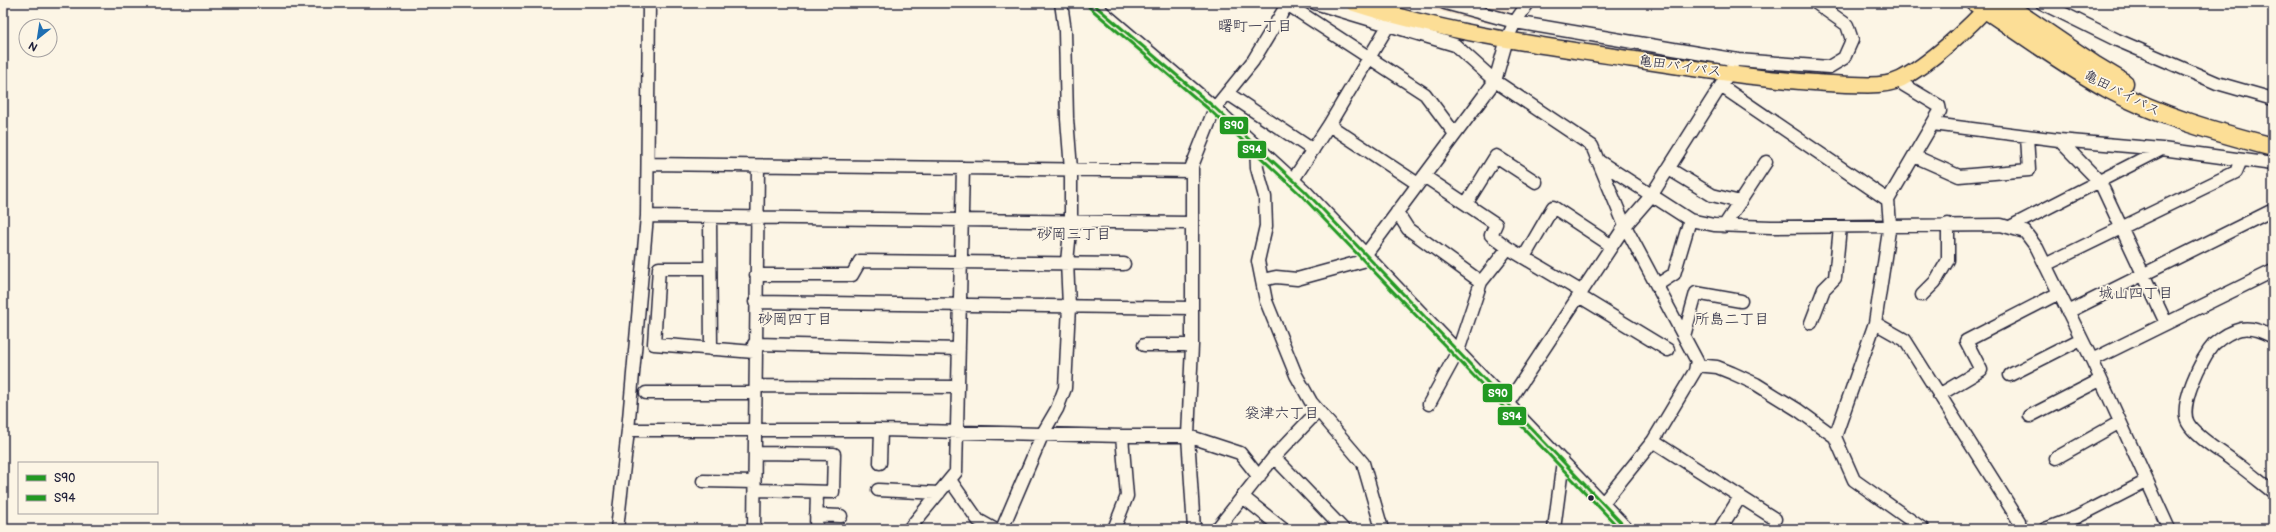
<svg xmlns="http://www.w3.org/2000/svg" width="2276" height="532" viewBox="0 0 2276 532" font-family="'Balsamiq Sans','Klee One',sans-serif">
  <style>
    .built { fill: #f6e5ce }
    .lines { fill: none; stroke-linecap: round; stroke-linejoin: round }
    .minor-casing { stroke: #22223b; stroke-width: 15 }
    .major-casing { stroke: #22223b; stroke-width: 18 }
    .highway-casing { stroke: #22223b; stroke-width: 21 }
    .minor { stroke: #fcf5e5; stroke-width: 12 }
    .major { stroke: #fcde96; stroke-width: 15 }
    .highway { stroke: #fcde96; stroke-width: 18 }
    .bus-1-casing { stroke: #fcf5e5; stroke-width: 6 }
    .bus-2-casing { stroke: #fcf5e5; stroke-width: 6 }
    .bus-1 { stroke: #292; stroke-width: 3 }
    .bus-2 { stroke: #292; stroke-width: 3 }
    .bus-dot { fill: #22223b; stroke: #fcf5e5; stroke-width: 1.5 }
    .labels { text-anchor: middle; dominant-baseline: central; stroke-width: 3.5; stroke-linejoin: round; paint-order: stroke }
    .street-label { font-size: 14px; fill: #22223b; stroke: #fcf5e5 }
    .neighbourhood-label { font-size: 15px; fill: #22223b; stroke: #fcf5e5 }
    .line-badge { stroke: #fcf5e5; stroke-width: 1.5 }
    .badge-label { font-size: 11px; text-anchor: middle; font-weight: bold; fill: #fff }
  </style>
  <rect width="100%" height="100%" fill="#fcf5e5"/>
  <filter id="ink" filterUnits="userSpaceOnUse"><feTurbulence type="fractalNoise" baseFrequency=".025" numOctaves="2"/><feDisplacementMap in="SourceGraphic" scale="8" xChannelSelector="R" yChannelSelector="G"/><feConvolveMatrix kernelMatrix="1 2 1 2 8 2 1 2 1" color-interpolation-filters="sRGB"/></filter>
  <g filter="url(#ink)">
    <path class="built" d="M1408,3H1521L1490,24Z"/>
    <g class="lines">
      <defs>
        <path id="minor" d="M1092,3L1215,108L1305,191L1627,529
          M1315,3L1455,45L1495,81L1592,146L1625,226L1697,361L1695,371L1653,441L1603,503
          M1445,3L1515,22L1738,60L1829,67L1844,58L1852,40L1847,25L1816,3
          M2042,3L2117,40L2217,83L2273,99
          M1287,4L1425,94L1455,134
          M1721,86L1888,200
          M1227,93L1313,150
          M1933,124L2059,140L2162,149L2273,164
          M1329,125L1418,184
          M2059,140L2100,182L2166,323
          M1256,146L1257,168L1265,197L1266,226L1258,261L1266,301L1296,375L1311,402L1363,463L1382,529
          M1914,156L1959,176L2029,170L2027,136
          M1597,160L1690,220L1714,225L1771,227L2001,225L2025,232L2037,248L2092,360L2169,529
          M648,164L1191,171
          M1669,169L1712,195L1740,202
          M1424,176L1496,224L1491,235L1508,248L1582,292
          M1293,180L1329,125L1388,26
          M1466,204L1496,156L1536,182
          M1397,212L1408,229L1481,282
          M647,216L1190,223
          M710,217L711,349
          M1724,226L1766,162
          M2010,227L2162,149
          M1524,257L1553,207L1612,246
          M2045,265L2236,172L2241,160
          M710,268H659L654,344L754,352
          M756,275H852L860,261L1124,264
          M1262,280L1276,277L1297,279L1363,261L1366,254L1495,81L1507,39L1515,22L1528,3
          M1657,285L1674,274L1690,220
          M1922,295L1935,282L1948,260V224
          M1579,296L1668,350
          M755,302L1191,308
          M2068,312L2273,210
          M1811,323L1824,289L1835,278L1840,227
          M1875,323L1905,340L2019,521L2020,529
          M1684,336L1696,293L1741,301
          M2273,337C2263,332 2253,327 2241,329C2232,331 2221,338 2214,344C2202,357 2178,406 2188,423C2195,436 2220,451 2232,460C2246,470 2259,481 2273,492
          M754,344L959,349
          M1144,345H1192
          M2092,360L2273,271
          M1696,365L1717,367L1732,373L1756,384L1798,410L1835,437L1854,480L1923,529
          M2010,375L2081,339
          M756,386L958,387
          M646,393H755
          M1939,395L1981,370L1966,341L2059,293
          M1508,403L1625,226L1651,196L1732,68
          M1429,404L1458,351L1481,282L1508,248
          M2030,416L2100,380
          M628,430H881L1122,436H1188L1240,453L1259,477
          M1835,437L1875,323L1890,224L1888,200L1940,111L1939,106L1904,85L1901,79
          M1653,441L1775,519
          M1274,457L1343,529
          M2056,458L2120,422
          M880,463L881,430
          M950,480L978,520L994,529
          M703,481L754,482
          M755,490L833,492L834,454L755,453
          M878,490L939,493
          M1243,497L1283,529
          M816,515L841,516
          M617,529L628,430L647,216L649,3
          M754,529L758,166
          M816,529L817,492
          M909,529L956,472L963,168
          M1002,529L1043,433L1057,409L1065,388L1069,306L1067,262L1071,221V169L1067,119L1065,31L1061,3
          M1114,529L1127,496L1122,436
          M1194,529L1188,436L1192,345V166L1215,108L1253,61L1288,3
          M1217,529L1274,457L1318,411
          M1554,529L1563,461
          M1720,529L1740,497
          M2045,529L2077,517L2147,481"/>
        <path id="major" d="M1353,3C1442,32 1538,45 1631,59C1709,71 1789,84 1868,85C1879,85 1891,84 1901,79C1928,65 1971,26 1991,3"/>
        <path id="highway" d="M1976,3C2021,32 2063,64 2109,89C2161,117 2216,132 2273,147
          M2003,3L2094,65L2124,83"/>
      </defs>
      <use href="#minor" class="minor-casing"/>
      <use href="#major" class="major-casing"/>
      <use href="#highway" class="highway-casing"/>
      <use href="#minor" class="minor"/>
      <use href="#major" class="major"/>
      <use href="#highway" class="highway"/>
      <defs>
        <path id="bus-1" d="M1092,3L1215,108L1305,191L1627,529"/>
        <path id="bus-2" d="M1089,7L1212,112L1301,195L1620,529"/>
      </defs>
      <use href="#bus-1" class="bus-1-casing"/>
      <use href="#bus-2" class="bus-2-casing"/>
      <use href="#bus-1" class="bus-1"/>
      <use href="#bus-2" class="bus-2"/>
    </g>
  </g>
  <circle class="bus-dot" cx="1591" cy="498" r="3.5"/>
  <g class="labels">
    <g class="street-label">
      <text transform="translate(1680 66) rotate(8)">亀田バイパス</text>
      <text transform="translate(2122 93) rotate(27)">亀田バイパス</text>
    </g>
    <g class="neighbourhood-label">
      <text x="1255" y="26">曙町一丁目</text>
      <text x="1074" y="234">砂岡三丁目</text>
      <text x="2136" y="293">城山四丁目</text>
      <text x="795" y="319">砂岡四丁目</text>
      <text x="1732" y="319">所島二丁目</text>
      <text x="1282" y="413">袋津六丁目</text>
    </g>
  </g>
  <g class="line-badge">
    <rect x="1219" y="116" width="30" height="19" rx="4" fill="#292"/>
    <rect x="1237" y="140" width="30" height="19" rx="4" fill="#292"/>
    <rect x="1482" y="383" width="31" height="20" rx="4" fill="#292"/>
    <rect x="1497" y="406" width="30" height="20" rx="4" fill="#292"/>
  </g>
  <g class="badge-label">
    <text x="1234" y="129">S90</text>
    <text x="1252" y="153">S94</text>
    <text x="1498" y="397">S90</text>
    <text x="1512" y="420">S94</text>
  </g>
  <rect width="2276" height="532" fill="none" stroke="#fcf5e5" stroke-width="16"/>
  <rect x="8" y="8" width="2260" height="516" fill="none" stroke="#22223b" stroke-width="1.5" filter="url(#ink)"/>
  <rect x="18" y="462" width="140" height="52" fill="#fcf5e5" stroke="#a5a1a1"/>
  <rect x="26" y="475" width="20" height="6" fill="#229922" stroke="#a5a1a1"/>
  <text x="54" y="482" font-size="12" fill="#22223b">S90</text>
  <rect x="26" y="495" width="20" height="6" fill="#229922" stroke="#a5a1a1"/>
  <text x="54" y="502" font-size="12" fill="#22223b">S94</text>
  <g transform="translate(38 38) rotate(210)"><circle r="19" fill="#fcf5e5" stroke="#a5a1a1"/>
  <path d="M0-3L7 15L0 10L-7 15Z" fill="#1f6fb2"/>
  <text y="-6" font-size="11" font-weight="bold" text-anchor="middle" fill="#22223b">N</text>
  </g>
</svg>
